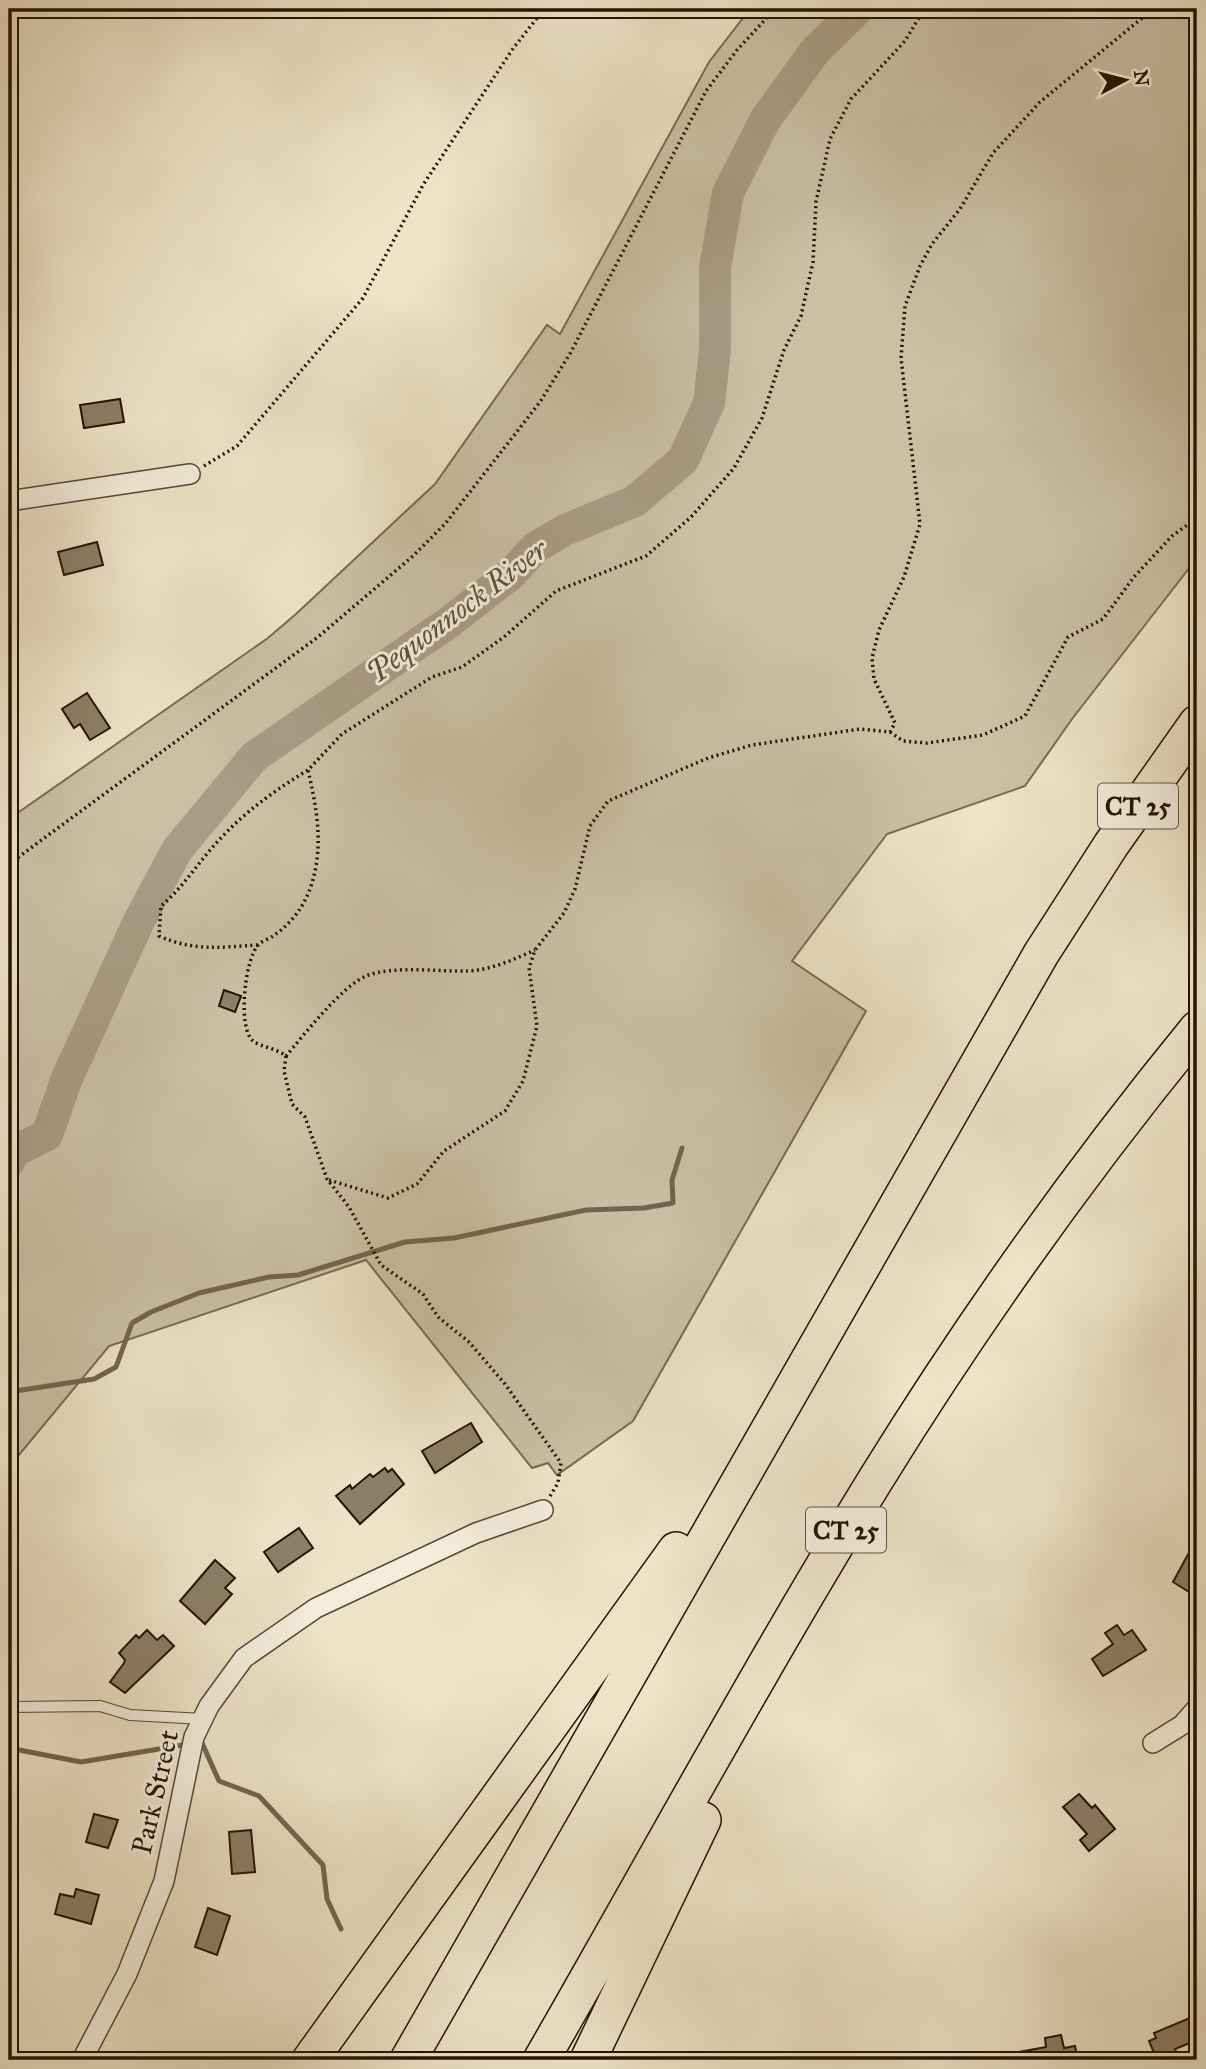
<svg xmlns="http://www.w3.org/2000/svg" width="1206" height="2069" viewBox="0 0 1206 2069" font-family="'IM FELL Great Primer',serif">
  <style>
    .green { fill: #cac0a6; stroke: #766a54; stroke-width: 2 }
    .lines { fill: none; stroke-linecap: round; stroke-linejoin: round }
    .stream { stroke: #726551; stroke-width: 5 }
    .river { stroke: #a89c85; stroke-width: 32 }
    .building { fill: #8c7f69; stroke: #221302; stroke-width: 2 }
    .lane-casing { stroke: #554734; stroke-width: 12 }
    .street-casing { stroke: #554734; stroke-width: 22 }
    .highway-casing { stroke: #221302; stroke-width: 38 }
    .path { stroke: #221302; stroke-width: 3.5; stroke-dasharray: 2 3.5; stroke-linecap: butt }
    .lane { stroke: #f3eddb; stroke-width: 10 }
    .street { stroke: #f3eddb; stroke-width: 19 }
    .highway { stroke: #ede3c8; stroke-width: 35 }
    .labels { text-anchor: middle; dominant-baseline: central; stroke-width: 6; stroke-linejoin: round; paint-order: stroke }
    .shield { fill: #f3eddb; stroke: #615443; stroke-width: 2 }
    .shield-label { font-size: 26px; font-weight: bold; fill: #221302 }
    .street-label { font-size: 28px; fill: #221302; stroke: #f3eddb }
    .water-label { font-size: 30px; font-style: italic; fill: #5e513d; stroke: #f3eddb }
  </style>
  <rect width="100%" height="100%" fill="#ede3c8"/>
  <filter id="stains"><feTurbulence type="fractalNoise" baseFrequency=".00286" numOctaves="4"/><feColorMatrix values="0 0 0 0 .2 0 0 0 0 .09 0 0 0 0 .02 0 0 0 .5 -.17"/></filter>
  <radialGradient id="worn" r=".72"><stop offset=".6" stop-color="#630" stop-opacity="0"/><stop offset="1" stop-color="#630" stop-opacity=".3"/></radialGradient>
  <path class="green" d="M750,9H1197V558L1072,719L1025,786L887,834L792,961L866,1011L633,1421L557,1475L548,1463L532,1468L366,1260L109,1346L9,1467V819L268,638L296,614L435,484L547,325L560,334L709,62Z"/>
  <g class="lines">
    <path class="stream" d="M9,1392L94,1379L116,1367L132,1323L151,1312L199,1293L269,1277L298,1275L405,1242L454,1238L586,1210L644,1208L673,1203L672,1180L682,1148
      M199,1744L202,1743L219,1781L259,1796L323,1865L327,1899L341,1929
      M9,1748L81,1762L189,1744"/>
    <path class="river" d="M9,1162L13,1152L47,1135L67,1078L139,921L177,850L254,757L448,623L510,575L536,547L565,530L635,501L683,460L709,403L715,350V268L728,193L765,120L815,51L858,9"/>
  </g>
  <path class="building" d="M120,399L124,422L84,428L80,405Z
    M97,542L103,565L64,575L58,552Z
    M87,693L110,728L90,740L80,724L74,728L62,709Z
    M224,990L241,996L235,1012L219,1006Z
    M471,1423L482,1442L435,1473L422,1451Z
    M385,1468L388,1472L392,1469L404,1484L360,1524L336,1496L350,1485L352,1489L370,1474L373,1477Z
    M299,1528L313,1548L278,1572L264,1552Z
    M1197,1538V1585L1194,1590L1189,1592L1173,1582Z
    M215,1560L235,1578L225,1588L232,1594L205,1624L180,1601Z
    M1117,1625L1124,1635L1132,1630L1146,1650L1103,1676L1092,1659L1113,1644L1105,1633Z
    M147,1630L157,1640L163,1635L174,1646L125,1693L110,1682L124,1663L125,1660L119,1653L136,1635L139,1638Z
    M1079,1794L1092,1808L1095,1805L1115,1829L1089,1851L1080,1840L1087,1834L1063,1807Z
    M94,1814L118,1820L108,1848L86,1842Z
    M251,1830L255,1872L232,1874L229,1832Z
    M76,1889L99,1895L91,1924L55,1914L60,1894L74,1897Z
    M208,1908L230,1916L217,1955L195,1947Z
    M1197,2015V2040L1175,2049L1177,2053L1157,2060L1149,2041L1156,2038L1154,2033Z
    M1061,2035L1064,2048L1075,2046L1078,2060H1014V2053L1046,2047L1045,2038Z"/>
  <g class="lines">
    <defs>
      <path id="lane" d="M9,1707L100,1706L130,1715L203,1719"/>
      <path id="street" d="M9,501L190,474
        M1153,1743L1182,1725L1197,1708
        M82,2060L127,1974L164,1881L194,1737L209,1706L244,1658L316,1608L476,1533L543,1510"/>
      <path id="highway" d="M310,2060L676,1550
        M408,2060L1041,954L1111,845L1197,723
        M541,2060C652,1867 759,1669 876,1479C973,1322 1080,1172 1197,1029
        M588,2060L703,1820"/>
    </defs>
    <use href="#lane" class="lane-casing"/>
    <use href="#street" class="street-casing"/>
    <use href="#highway" class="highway-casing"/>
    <path class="path" d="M204,466L237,446L363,298L423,185L512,50L544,9
      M890,732L903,741L927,743L983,735L1025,716L1068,637L1103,619L1134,577L1172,536L1197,518
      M9,864L318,637L413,556L445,524L540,402L571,352L706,91L737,50L775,9
      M258,945C219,947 196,952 159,936L161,906C185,886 200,859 222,837C247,810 277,789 308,770
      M286,1056C303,1036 342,986 366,976C393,965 440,972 468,971C491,970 515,959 535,950
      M329,1180L388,1198L417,1184L444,1151L505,1111L523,1081L537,1026L529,968L535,950L564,913L575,889L590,826L608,801L708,758L752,745L860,729L890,732L895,723L874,679L872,658L879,630L904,577L920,524L901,358L905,306L920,266L932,244L960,209L993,153L1040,102L1153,9
      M550,1496L558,1483L561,1463L505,1384L469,1342L438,1317L423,1294L381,1265L349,1207L327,1179L305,1117L292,1104L284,1071L286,1056C276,1048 261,1047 253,1041C237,1028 245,957 259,944C262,941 269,939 273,936C291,924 304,907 311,886C324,847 317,809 308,770L342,734L432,677L462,667L504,637L556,591L646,556L691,517L734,468L762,418L784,350L801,316L813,262L816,202L830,139L851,99L905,41L924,9"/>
    <use href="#lane" class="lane"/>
    <use href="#street" class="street"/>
    <use href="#highway" class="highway"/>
  </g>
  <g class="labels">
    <g class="shield">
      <rect x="1098" y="783.5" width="80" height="45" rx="5"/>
      <rect x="806" y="1507.5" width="80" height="45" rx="5"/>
    </g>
    <g class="shield-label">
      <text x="1138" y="806">CT 25</text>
      <text x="846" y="1530">CT 25</text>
    </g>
    <g class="street-label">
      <text transform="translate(155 1792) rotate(-77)">Park Street</text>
    </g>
    <g class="water-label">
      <text transform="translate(457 611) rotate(-37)">Pequonnock River</text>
    </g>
  </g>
  <rect width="1206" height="2069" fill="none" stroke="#ede3c8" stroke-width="35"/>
  <rect x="10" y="10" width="1185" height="2048" fill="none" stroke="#221302" stroke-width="3.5"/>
  <rect x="18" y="18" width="1171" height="2034" fill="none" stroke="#221302" stroke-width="2"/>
  <g transform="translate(1125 80) rotate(83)" stroke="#f3eddb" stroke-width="5" paint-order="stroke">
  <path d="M0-5L12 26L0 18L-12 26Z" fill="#221302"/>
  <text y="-10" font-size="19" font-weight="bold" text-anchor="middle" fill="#221302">N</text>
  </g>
  <rect width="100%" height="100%" filter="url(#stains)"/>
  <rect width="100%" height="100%" fill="url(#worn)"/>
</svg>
